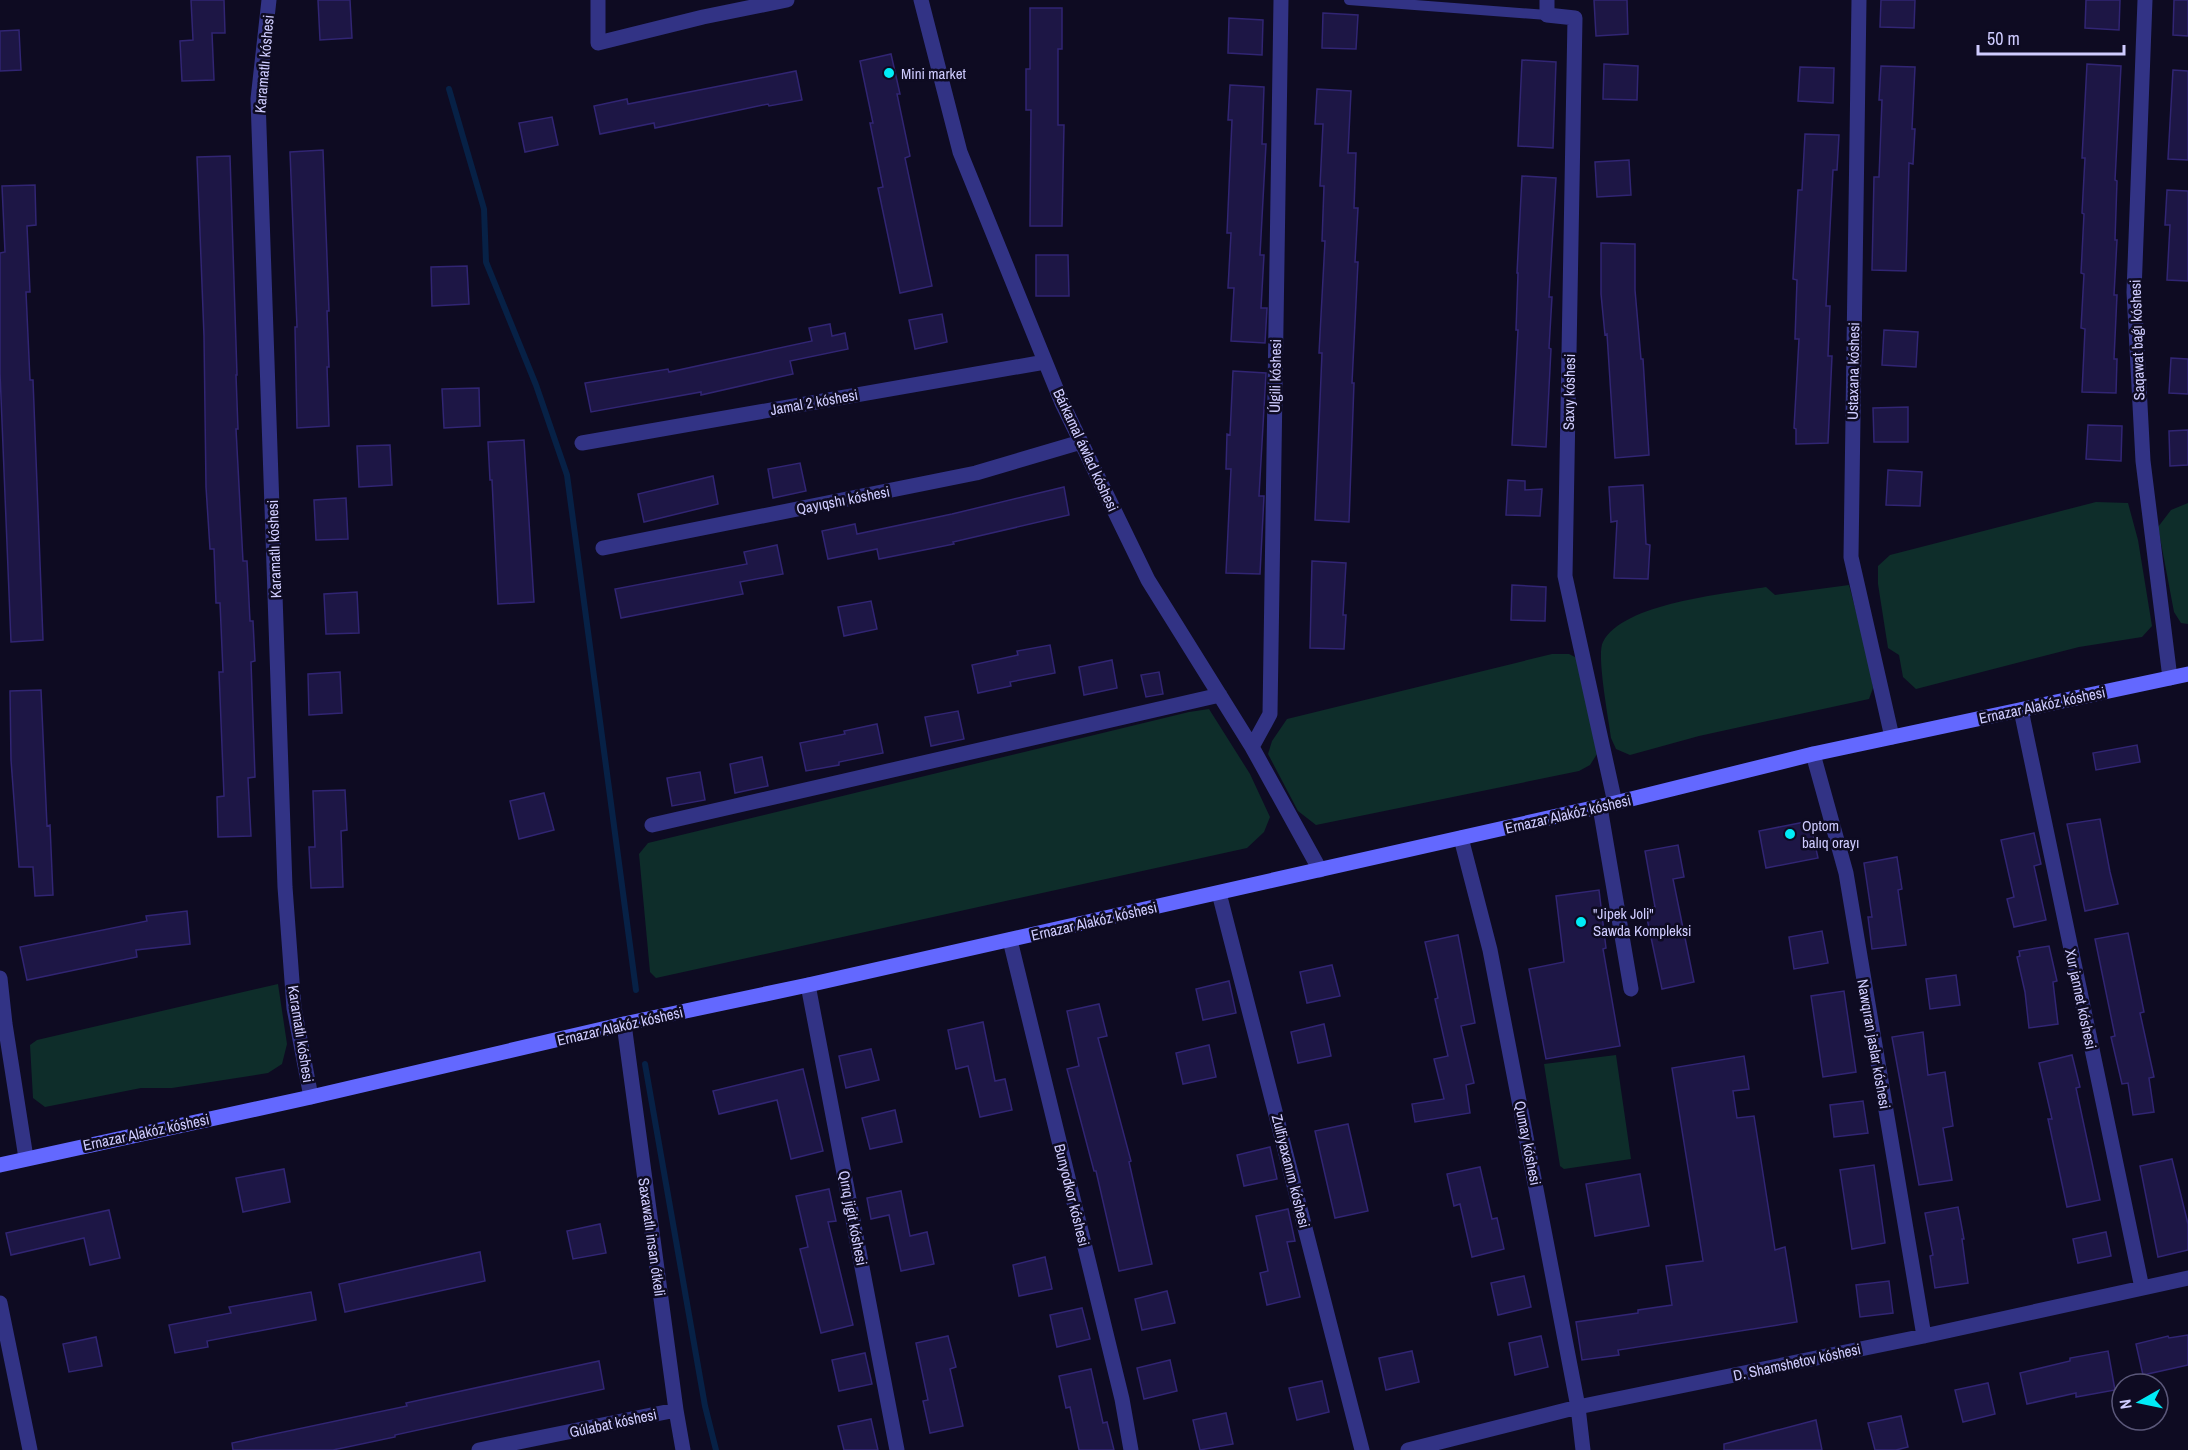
<svg xmlns="http://www.w3.org/2000/svg" width="2188" height="1450" viewBox="0 0 2188 1450" font-family="'Archivo Narrow',sans-serif">
  <style>
    .green { fill: #0e2d2a }
    .lines { fill: none; stroke-linecap: round; stroke-linejoin: round }
    .stream { stroke: #072146; stroke-width: 6 }
    .building { fill: #1d1645; stroke: #312573; stroke-width: 1.5 }
    .service { stroke: #323385; stroke-width: 10 }
    .minor { stroke: #323385; stroke-width: 15 }
    .secondary { stroke: #6368ff; stroke-width: 15 }
    .poi-dot { fill: #00ecf7; stroke: #0e0b22; stroke-width: 2 }
    .labels { text-anchor: middle; dominant-baseline: central; stroke-width: 5; stroke-linejoin: round; paint-order: stroke }
    .street-label { font-size: 15px; fill: #cfccff; stroke: #0e0b22 }
    .poi-label { font-size: 15px; fill: #cfccff; stroke: #0e0b22; text-anchor: start }
  </style>
  <rect width="100%" height="100%" fill="#0e0b22"/>
  <path class="green" d="M2096,502L2128,503L2138,540L2152,626L2142,637L2079,647L1916,689L1903,677L1899,655L1888,648L1878,584V566L1890,555Z
    M2188,503V624L2181,623L2174,612L2158,527L2171,510Z
    M1849,585L1869,661L1873,688L1869,699L1699,736L1630,755L1616,749L1611,738C1609,721 1596,654 1603,642C1623,603 1725,594 1766,587L1775,595Z
    M1552,654H1569L1579,659L1597,754L1590,765L1579,771L1316,825L1298,811L1268,754L1272,741L1287,719Z
    M1209,709L1250,774L1270,817L1264,832L1247,848L656,978L650,972L639,854L648,843L1189,712Z
    M278,984L287,1044L282,1064L268,1073L172,1088H141L45,1107L33,1098L30,1045L37,1040Z
    M1616,1055L1631,1159L1564,1169L1560,1166L1544,1064Z"/>
  <g class="lines">
    <path class="stream" d="M449,89L484,209L486,262L536,385L567,475L636,990
      M645,1064L705,1406L716,1450"/>
  </g>
  <path class="building" d="M191,0H224L225,33H212L214,80L182,81L180,41L193,40Z
    M318,0H350L352,38L320,40Z
    M1594,0H1627L1628,34L1596,36Z
    M1881,0H1915L1914,28L1880,27Z
    M2086,0H2120L2119,30L2085,28Z
    M2174,0H2188V36L2173,35Z
    M1030,8H1062V49H1058V125H1064L1062,226H1030L1031,110H1026V69H1030Z
    M1323,13L1358,15L1356,49L1322,48Z
    M1229,18L1263,20L1262,55L1228,53Z
    M19,30L21,70L0,71V31Z
    M891,54L900,94H897L910,156L905,158L932,286L900,293L878,188L883,187L870,123H873L860,61Z
    M1522,60L1556,62L1553,148L1518,146Z
    M1604,64L1638,66L1637,100L1603,99Z
    M2087,64L2121,66L2115,180L2117,181L2115,240H2117L2114,295H2117L2114,359H2117L2116,393L2082,392L2085,329L2081,328L2084,274L2081,273L2084,214L2082,213L2085,158H2082Z
    M1881,66L1915,67L1912,129H1915L1913,164L1909,163L1906,271L1872,270L1874,177H1879L1882,100H1879Z
    M1800,67L1834,68L1833,103L1798,101Z
    M2173,70L2188,71V160L2168,159Z
    M796,71L802,100L769,106L768,104L655,128L654,123L600,134L594,106L627,99L628,104Z
    M1230,85L1264,87L1262,144H1266L1260,255H1264L1261,308H1267L1265,343L1231,341L1234,288H1228L1231,233H1227L1232,120H1228Z
    M1317,89L1351,91L1348,153H1356L1354,208H1358L1355,262H1358L1352,383H1354L1349,522L1315,520L1322,353H1319L1325,241H1322L1324,186H1320L1323,124H1315Z
    M552,117L558,145L525,152L519,123Z
    M1805,134L1839,135L1837,170H1833L1826,306H1830L1828,356H1832L1828,443L1796,444V429L1794,428L1799,339H1795L1797,280L1793,279L1798,190H1802Z
    M323,150L329,311H327L329,367H327L329,426L297,428L295,327H297L290,152Z
    M230,156L237,375H236L238,429H236L243,561H247L250,621H253L255,661L251,662L255,777L248,778L251,836L218,837L217,797L224,796L219,672H223L220,603H216L214,549H210L206,487L204,336L197,157Z
    M1629,160L1631,195L1597,197L1595,162Z
    M1522,176L1556,178L1549,297H1552L1549,348L1551,349L1546,447L1512,445L1518,330H1516L1518,273H1517Z
    M35,185L36,225L27,226L30,292H26L30,380H33L43,640L11,642L0,373V253L5,252L2,186Z
    M2167,190L2188,191V281L2167,280L2170,225H2165Z
    M1601,243L1635,244V290L1641,359H1643L1649,455L1615,458L1607,334L1605,335L1601,294Z
    M1036,255H1068L1069,296H1036Z
    M467,266L469,304L432,306L431,267Z
    M942,314L947,342L915,349L909,320Z
    M830,324L832,336L845,333L848,349L790,361L793,374L701,395V392L591,412L585,383L668,369L669,372L812,341L809,328Z
    M1884,330L1918,332L1916,367L1882,365Z
    M2171,358L2188,359V394L2169,393Z
    M1233,371L1266,373L1259,496H1264L1260,574L1226,573L1231,469H1226L1227,434L1230,435Z
    M479,388L480,426L444,428L442,389Z
    M1908,407V442H1874L1873,408Z
    M2088,425L2122,426L2121,461L2086,459Z
    M2188,430V465L2170,466L2169,431Z
    M524,440L534,602L498,604L492,480H490L488,442Z
    M390,445L392,485L359,487L357,446Z
    M800,463L806,491L773,498L768,469Z
    M1888,470L1922,472L1920,506L1886,505Z
    M713,476L718,504L644,522L638,494Z
    M1508,480L1525,481V490L1542,489L1540,516L1506,515Z
    M1643,485L1646,544L1650,545L1648,579L1614,578L1617,521L1611,522L1609,487Z
    M1064,487L1069,515L953,542L954,544L879,559L877,549L828,559L822,531L855,524L857,534L952,514Z
    M346,498L348,539L316,540L314,500Z
    M777,545L783,574L740,582L743,594L621,618L615,589L747,564L744,552Z
    M1312,561L1346,563L1343,615H1346L1344,649L1310,648Z
    M1512,585L1546,587L1545,621L1511,620Z
    M357,592L359,633L326,634L324,594Z
    M871,601L877,629L844,636L838,607Z
    M1050,645L1055,673L1010,682L1011,686L978,693L972,665L1018,655L1017,651Z
    M1112,660L1117,688L1084,695L1079,667Z
    M340,672L342,713L309,715L308,674Z
    M1159,672L1163,694L1146,697L1141,675Z
    M41,690L47,826L50,825L53,895L35,896L33,867H19L11,760L10,691Z
    M958,711L964,739L931,746L925,717Z
    M877,724L883,753L839,762V765L806,771L800,743L845,734L844,731Z
    M2137,745L2140,762L2096,770L2093,753Z
    M762,757L768,786L735,793L730,764Z
    M700,772L705,800L672,806L667,778Z
    M345,790L347,830L341,831L343,887L311,888L309,847H315L313,791Z
    M544,793L554,830L519,839L510,801Z
    M2100,819L2110,872L2118,904L2085,911L2067,824Z
    M1810,821L1818,858L1766,868L1759,831Z
    M2034,833L2041,864L2034,866L2046,920L2014,927L2007,899L2014,897L2001,840Z
    M1678,845L1684,877L1673,879L1694,982L1662,989L1645,909L1655,907L1645,851Z
    M1897,857L1902,889L1898,890L1906,945L1872,949L1868,917H1872L1864,863Z
    M1599,890L1606,948L1603,949L1620,1046L1546,1059L1529,969L1564,962L1556,896Z
    M187,911L190,944L136,950L137,957L27,980L20,947L147,921L146,916Z
    M1822,931L1828,963L1794,969L1789,937Z
    M2128,933L2144,1012L2140,1013L2154,1077L2149,1078L2154,1112L2133,1115L2128,1083L2122,1084L2111,1037L2115,1036L2095,939Z
    M1458,935L1475,1023L1461,1026L1474,1083L1466,1085L1470,1113L1415,1122L1412,1104L1444,1099L1434,1059L1448,1056L1435,999L1438,998L1425,942Z
    M2049,946L2057,981L2053,982L2058,1024L2029,1028L2025,992L2017,957L2020,956L2019,951Z
    M1332,965L1340,996L1307,1003L1300,972Z
    M1956,975L1960,1005L1930,1009L1926,979Z
    M1229,981L1236,1013L1203,1020L1196,989Z
    M1844,991L1856,1072L1823,1077L1811,996Z
    M1099,1004L1107,1036L1098,1038L1131,1161L1129,1162L1152,1264L1119,1271L1096,1171H1094L1067,1069L1079,1066L1067,1011Z
    M983,1022L995,1081L1005,1079L1012,1110L980,1117L968,1066L956,1069L948,1030Z
    M1324,1024L1331,1056L1298,1063L1291,1032Z
    M1923,1032L1928,1075L1945,1072L1953,1126L1943,1128L1952,1180L1919,1185L1892,1037Z
    M1209,1045L1216,1077L1183,1084L1176,1053Z
    M871,1049L879,1080L846,1088L839,1056Z
    M2072,1055L2080,1087L2076,1088L2100,1200L2067,1207L2048,1119H2052L2039,1063Z
    M1744,1056L1749,1089L1733,1091L1737,1118L1754,1116L1775,1250L1785,1247L1797,1322L1618,1350L1619,1355L1582,1360L1576,1322L1638,1313V1310L1672,1305L1666,1266L1703,1261L1672,1068Z
    M803,1069L823,1151L791,1159L777,1100L719,1114L713,1091Z
    M1863,1101L1868,1133L1834,1137L1830,1105Z
    M895,1110L902,1142L870,1149L862,1118Z
    M1348,1124L1368,1211L1335,1218L1315,1131Z
    M1270,1147L1277,1179L1244,1186L1237,1155Z
    M2172,1159L2188,1224V1250L2158,1257L2140,1166Z
    M1874,1165L1885,1243L1852,1249L1840,1170Z
    M1480,1167L1492,1219L1497,1218L1504,1249L1472,1257L1460,1204L1454,1206L1447,1174Z
    M284,1169L290,1202L243,1212L236,1178Z
    M1640,1174L1649,1226L1595,1236L1586,1184Z
    M829,1189L836,1221L828,1222L853,1325L821,1333L800,1249L808,1247L796,1196Z
    M901,1191L910,1236L927,1232L934,1264L901,1271L889,1215L871,1219L867,1198Z
    M1958,1207L1964,1239H1962L1968,1283L1935,1288L1930,1256L1933,1255L1925,1213Z
    M1288,1209L1295,1241L1287,1242L1300,1297L1267,1305L1260,1273L1268,1271L1256,1216Z
    M109,1210L120,1258L90,1265L84,1238L11,1255L6,1233Z
    M600,1224L606,1253L573,1259L567,1231Z
    M2106,1232L2111,1256L2078,1263L2073,1239Z
    M480,1252L485,1281L345,1312L339,1284Z
    M1045,1257L1052,1289L1019,1296L1013,1265Z
    M1524,1276L1531,1307L1498,1315L1491,1283Z
    M1889,1281L1893,1313L1860,1317L1856,1285Z
    M1167,1291L1175,1323L1142,1330L1135,1299Z
    M311,1292L316,1320L207,1341L208,1347L175,1353L169,1325L231,1313L229,1307Z
    M1082,1308L1090,1339L1057,1347L1050,1315Z
    M2188,1335V1365L2143,1375L2136,1344L2168,1336L2169,1338Z
    M948,1336L956,1367L950,1369L963,1426L930,1433L923,1401L928,1400L916,1343Z
    M1541,1336L1548,1367L1515,1375L1509,1343Z
    M96,1337L102,1366L69,1372L63,1344Z
    M1412,1351L1419,1382L1386,1390L1379,1358Z
    M2108,1351L2115,1390L2076,1397V1393L2027,1404L2020,1373L2070,1361V1358Z
    M865,1353L872,1384L839,1391L832,1360Z
    M1170,1360L1177,1391L1144,1399L1137,1368Z
    M599,1361L604,1389L395,1435V1437L333,1450H233L232,1443L407,1406L406,1403Z
    M1091,1369L1103,1423L1107,1422L1114,1450H1079L1070,1407L1066,1408L1059,1376Z
    M1322,1381L1329,1412L1297,1420L1289,1388Z
    M1988,1383L1995,1414L1963,1422L1955,1390Z
    M1226,1413L1233,1444L1200,1450L1193,1420Z
    M1901,1416L1908,1447L1896,1450H1875L1868,1423Z
    M871,1419L878,1450H844L838,1426Z
    M1816,1420L1822,1450H1724V1444Z"/>
  <g class="lines">
    <path class="service" d="M1349,0L1547,15"/>
    <path class="minor" d="M269,0L258,99L285,887L294,1008L311,1097
      M598,0V43L703,17L787,0
      M921,0L960,152L1062,403L1148,580L1252,747L1320,870
      M1547,0V15L1575,18L1565,576L1615,803
      M1859,0L1851,557L1892,737
      M2145,0L2134,292L2143,461L2170,678
      M582,443L1045,362
      M603,548L976,473L1081,442
      M2021,710L2142,1288
      M1252,747L1270,714L1281,0
      M1813,754L1846,873L1924,1336
      M1600,807L1631,989
      M652,825L1220,695
      M1461,838L1490,950L1578,1407L1583,1450
      M1219,893L1362,1450
      M1010,940L1122,1399L1131,1450
      M0,978L5,1024L26,1158
      M808,985L897,1450
      M624,1024L676,1410L683,1450
      M0,1303L30,1450
      M479,1450L676,1410
      M1408,1450L1578,1407L1924,1336L2188,1278"/>
    <path class="secondary" d="M0,1165L311,1097L624,1024L808,985L1615,803L1813,754L2188,674"/>
  </g>
  <g class="poi-dot">
    <circle cx="889" cy="73" r="6"/>
    <circle cx="1790" cy="834" r="6"/>
    <circle cx="1581" cy="922" r="6"/>
  </g>
  <g class="labels">
    <g class="street-label">
      <text transform="translate(264 64) rotate(-85)">Karamatlı kóshesi</text>
      <text transform="translate(2137 340) rotate(-92)">Saqawat baǵı kóshesi</text>
      <text transform="translate(1853 371) rotate(-89)">Ustaxana kóshesi</text>
      <text transform="translate(1275 376) rotate(-89)">Úlgili kóshesi</text>
      <text transform="translate(1569 392) rotate(-89)">Saxıy kóshesi</text>
      <text transform="translate(814 402) rotate(-10)">Jamal 2 kóshesi</text>
      <text transform="translate(1086 450) rotate(65)">Bárkamal áwlad kóshesi</text>
      <text transform="translate(843 500) rotate(-11)">Qayıqshı kóshesi</text>
      <text transform="translate(274 549) rotate(-92)">Karamatlı kóshesi</text>
      <text transform="translate(2042 705) rotate(-12)">Ernazar Alakóz kóshesi</text>
      <text transform="translate(1568 814) rotate(-13)">Ernazar Alakóz kóshesi</text>
      <text transform="translate(1094 921) rotate(-13)">Ernazar Alakóz kóshesi</text>
      <text transform="translate(2081 999) rotate(78)">Xur jannet kóshesi</text>
      <text transform="translate(620 1026) rotate(-13)">Ernazar Alakóz kóshesi</text>
      <text transform="translate(301 1034) rotate(81)">Karamatlı kóshesi</text>
      <text transform="translate(1874 1044) rotate(80)">Nawqıran jaslar kóshesi</text>
      <text transform="translate(146 1132) rotate(-12)">Ernazar Alakóz kóshesi</text>
      <text transform="translate(1528 1143) rotate(79)">Qumay kóshesi</text>
      <text transform="translate(1291 1171) rotate(76)">Zulfiyaxanım kóshesi</text>
      <text transform="translate(1072 1195) rotate(76)">Bunyodkor kóshesi</text>
      <text transform="translate(853 1218) rotate(79)">Qırıq jigit kóshesi</text>
      <text transform="translate(652 1237) rotate(82)">Saxawatlı insan ótkeli</text>
      <text transform="translate(1797 1362) rotate(-12)">D. Shamshetov kóshesi</text>
      <text transform="translate(613 1423) rotate(-12)">Gúlabat kóshesi</text>
    </g>
    <g class="poi-label">
      <text x="901" y="73">Mini market</text>
      <text x="1802" y="825">Optom<tspan x="1802" dy="17">balıq orayı</tspan></text>
      <text x="1593" y="913">"Jipek Joli"<tspan x="1593" dy="17">Sawda Kompleksi</tspan></text>
    </g>
  </g>
  <g transform="translate(2140 1402) rotate(261)"><circle r="28" fill="#0e0b22" stroke="#5b587a" stroke-width="1.5"/>
  <path d="M0-4.5L10 22L0 15L-10 22Z" fill="#00ecf7"/>
  <text y="-9" font-size="16" font-weight="bold" text-anchor="middle" fill="#cfccff">N</text>
  </g>
  <path d="M1978 45v9h146v-9" fill="none" stroke="#cfccff" stroke-width="3"/>
  <text x="1987" y="45" font-size="18" fill="#cfccff" stroke="#0e0b22" stroke-width="4.5" paint-order="stroke">50 m</text>
</svg>
